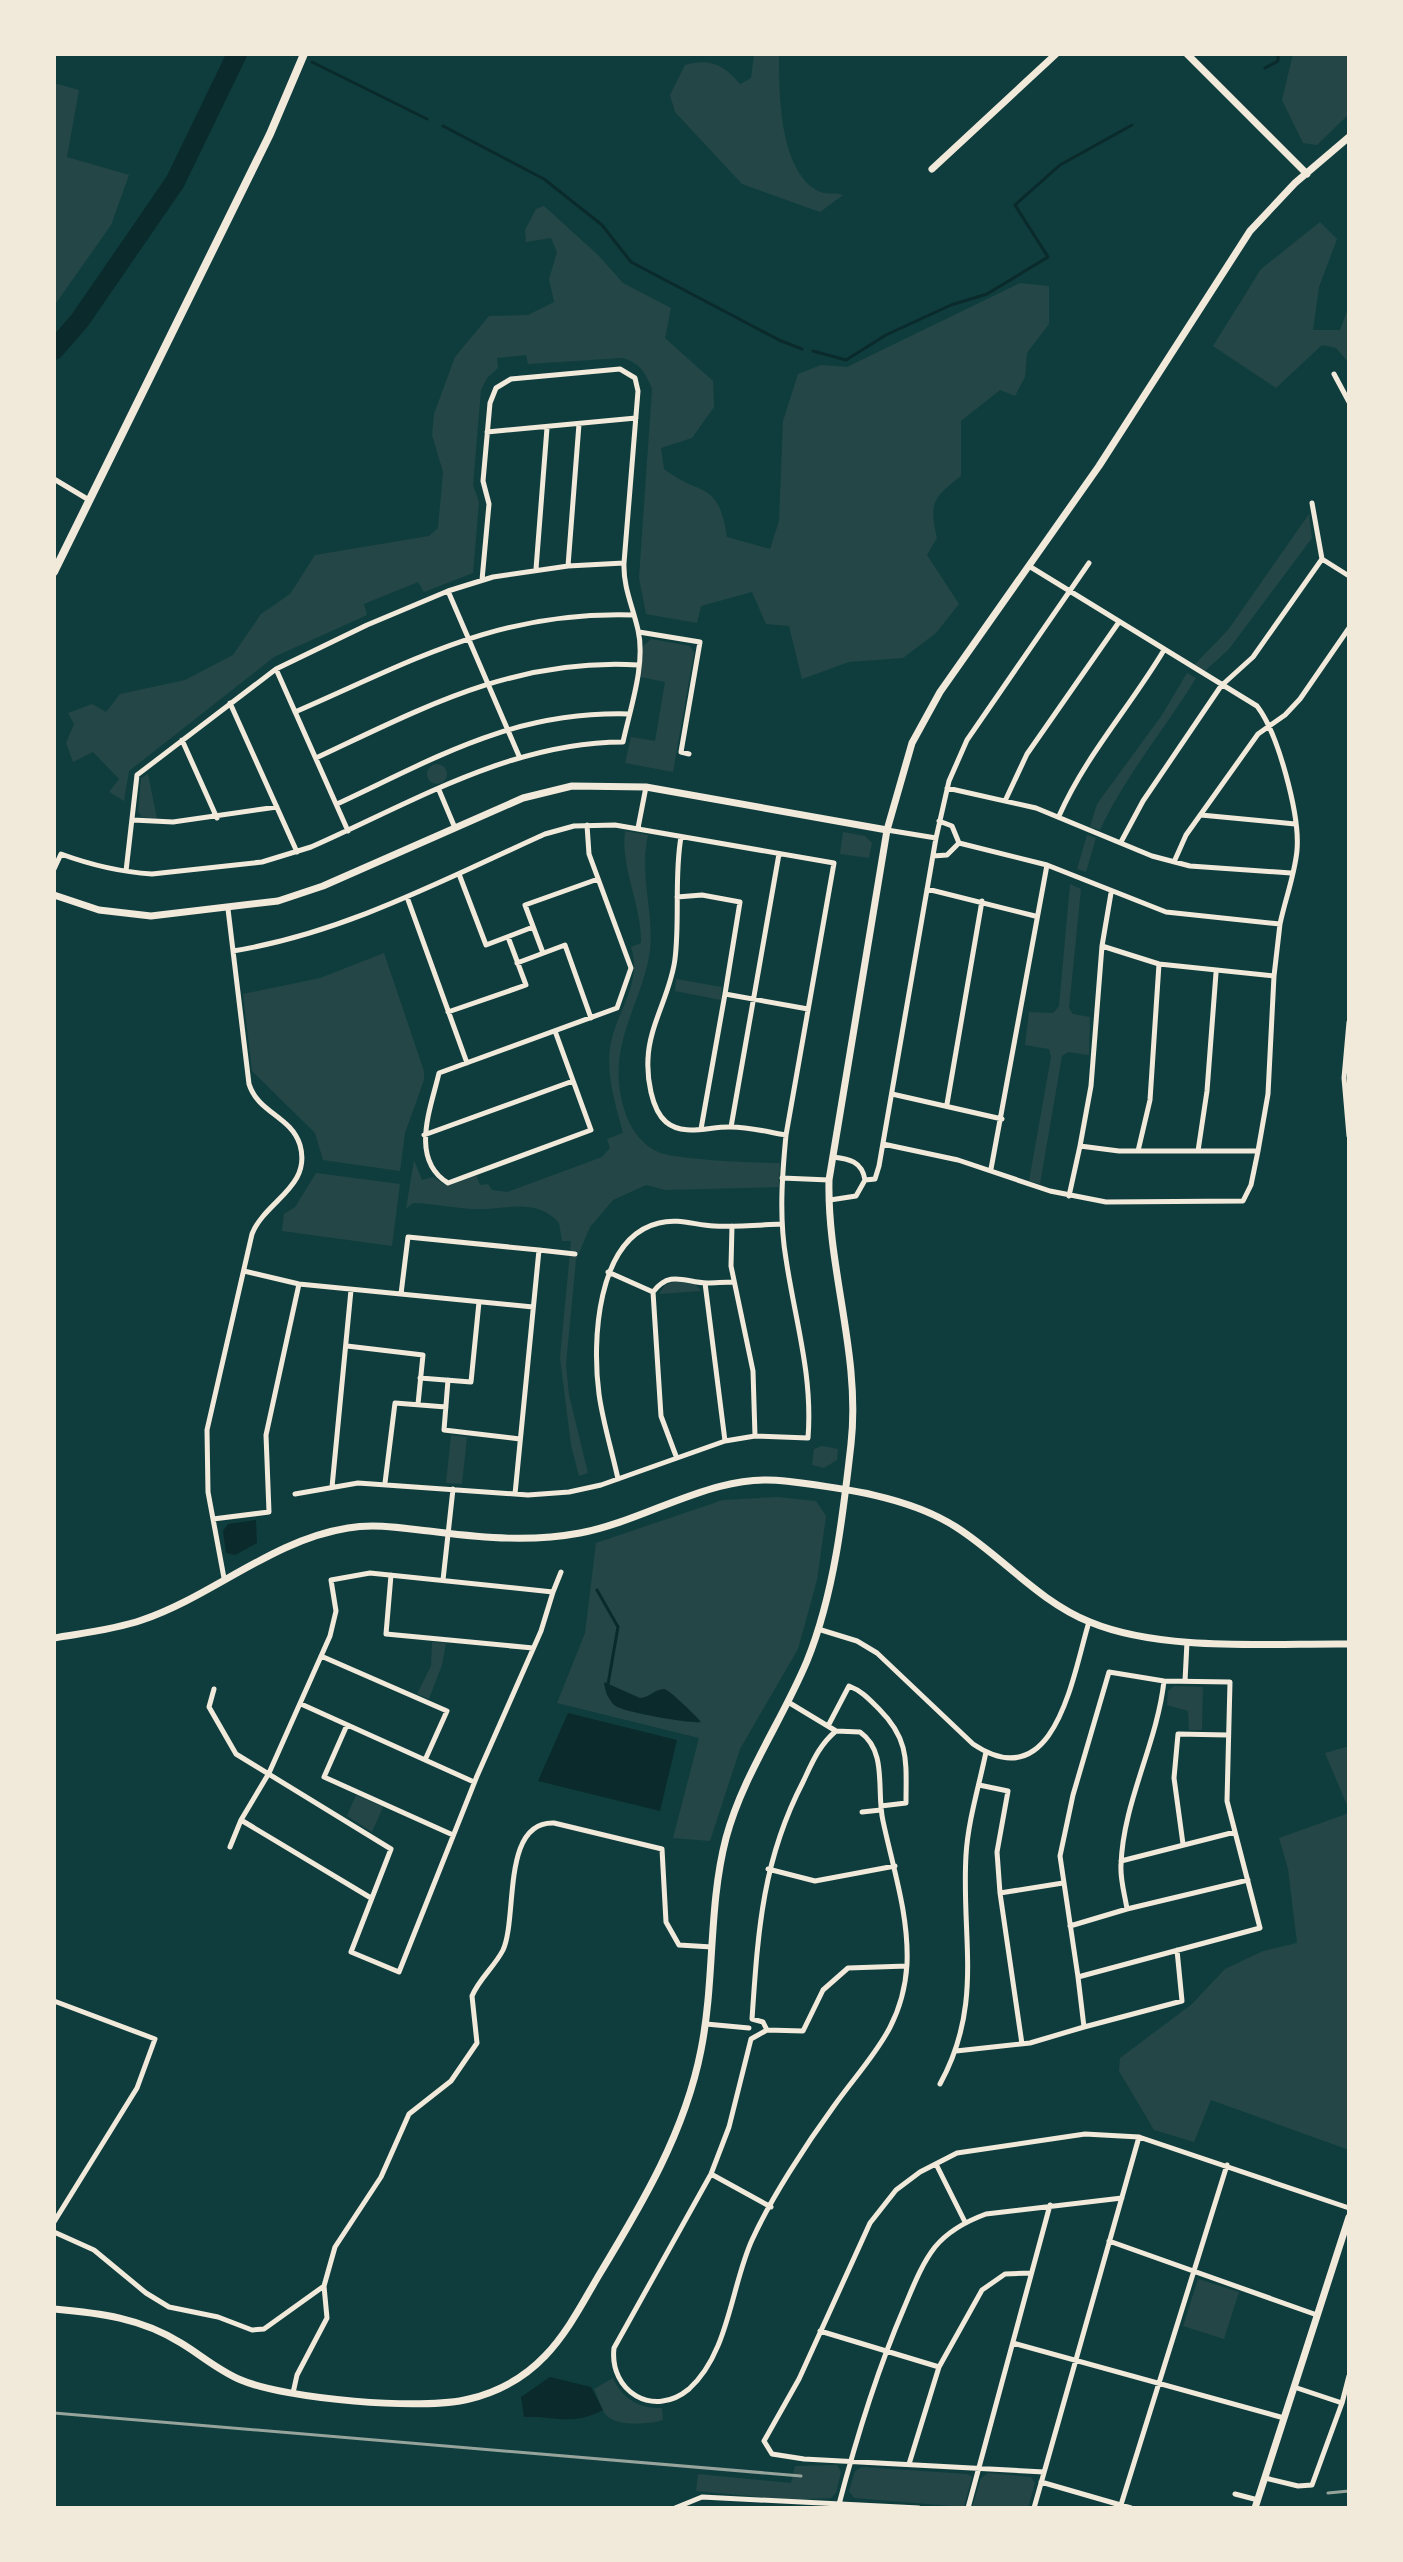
<svg xmlns="http://www.w3.org/2000/svg" width="1403" height="2562" viewBox="0 0 1403 2562" font-family="Signika,sans-serif">
  <style>
    .green { fill: #244646 }
    .water { fill: #0a2a2b }
    .lines { fill: none; stroke-linecap: round; stroke-linejoin: round }
    .stream { stroke: #0a2a2b; stroke-width: 3 }
    .river { stroke: #0a2a2b; stroke-width: 20 }
    .minor { stroke: #f1e9da; stroke-width: 5 }
    .tertiary { stroke: #f1e9da; stroke-width: 7 }
    .secondary { stroke: #f1e9da; stroke-width: 8 }
    .rail { stroke: #97a49c; stroke-width: 3 }
  </style>
  <rect width="100%" height="100%" fill="#0f3d3e"/>
  <path class="green" d="M754,54H779C779,92 779,170 818,191C825,195 835,192 843,195L820,212L742,184L675,112L670,95L685,65C710,58 724,65 740,84L751,78Z
    M1293,54H1349V114L1317,145L1303,143L1282,100Z
    M54,83L79,90L67,157L129,175L111,225L54,306Z
    M544,206L598,255L623,283L671,308L665,338L713,381L714,407L692,438L661,448L664,469C702,498 718,479 727,537L770,549L779,521L783,421L798,374L821,365L847,367L1020,283L1049,286V324L1027,353L1025,377L1015,396L1000,390L961,421V476C933,498 929,502 937,538L927,555L959,604L936,633L903,658L849,662L802,679L789,626L766,624L752,592L701,606L697,623L646,614L639,578L652,389C646,373 639,362 622,358L528,364L526,355L497,358L498,368L487,378L481,390L473,485L479,502L473,573L424,592L418,582L364,604L367,615L274,657L129,771L124,801L109,792L119,779L93,752L73,762L66,743L74,724L68,713L92,704L106,712L120,694L185,680L233,655L261,614L290,594L315,555L429,536L438,528L443,472L432,435L434,414L455,357L489,316L528,315L554,302L549,279L557,252L551,238L526,242L525,230L536,209Z
    M1320,222L1337,239L1319,287L1313,330H1340L1349,306V363L1336,348L1322,345L1276,388L1213,346L1261,269Z
    M1309,514L1312,538L1229,649L1205,671L1194,665L1228,630Z
    M651,639L690,646L694,653L673,772L625,763L631,737L655,741L665,682L641,677L643,646Z
    M1187,673L1196,678C1165,729 1125,776 1100,830L1090,827L1097,804L1162,715Z
    M427 774a10 10 0 1 1 20 0a10 10 0 1 1-20 0Z
    M148,774L157,819L142,817L138,812L141,778Z
    M625,831L648,835C639,875 654,911 650,950C646,983 629,1012 622,1044C613,1079 621,1135 658,1152C676,1160 757,1163 780,1163L779,1187L665,1190L646,1185L613,1200L590,1227L576,1260L566,1364L569,1395L588,1473L579,1476L571,1445L560,1358L571,1241H562L559,1223C536,1197 505,1210 476,1209C455,1209 434,1203 413,1203L406,1209L414,1160L422,1180L433,1177L447,1186L476,1175L480,1185L488,1184L492,1190L507,1192L602,1157L610,1148L607,1139L623,1133C616,1106 606,1076 610,1047C616,1011 643,984 631,947L641,943C642,905 620,868 625,831Z
    M843,832L865,836L872,843L869,858L840,854Z
    M1087,835L1096,838L1086,872L1077,869Z
    M1070,884L1081,889L1069,1008L1073,1014L1090,1017L1089,1055L1068,1052L1062,1056L1040,1184L1029,1181L1051,1057L1049,1049L1025,1045L1029,1012L1053,1013L1059,1006Z
    M384,953L424,1071V1080L405,1133L400,1171L323,1160L315,1133L252,1071L243,994L320,978Z
    M676,979L722,987L721,1000L675,991Z
    M316,1173L400,1184L392,1246L282,1231L284,1214L295,1207Z
    M676,1281L695,1284L701,1291L659,1294L665,1285Z
    M451,1435L467,1437L462,1484L446,1483Z
    M822,1446L838,1449L837,1460L824,1468L812,1465L814,1449Z
    M777,1497L816,1501L826,1516L817,1580L798,1649L740,1749L710,1841L673,1838L699,1738L557,1703L585,1633L596,1543L723,1500Z
    M432,1642L446,1643L442,1665L429,1699L417,1694L431,1666Z
    M1174,1686L1203,1687L1202,1730H1189L1188,1711L1167,1705L1168,1691Z
    M1349,1746V1810L1325,1753Z
    M356,1795L383,1807L372,1832L347,1816Z
    M1349,1813V2150L1211,2100L1194,2142L1154,2130L1119,2071L1120,2058L1192,2004L1225,1969L1263,1951L1297,1943L1288,1869L1279,1838Z
    M1198,2279L1239,2292L1224,2339L1183,2326Z
    M613,2378C622,2399 640,2409 662,2408L663,2420C649,2424 619,2427 607,2416C602,2412 598,2397 594,2389Z
    M837,2465L841,2472L836,2493L831,2498L791,2500L696,2491L698,2474L791,2483L795,2466Z
    M862,2467L968,2474L972,2477L964,2507L854,2498L849,2491L855,2471Z
    M988,2473L1031,2477L1035,2483L1028,2508H972L981,2478Z"/>
  <path class="water" d="M256,1520L257,1543L235,1555L226,1553L223,1531L228,1524Z
    M604,1682L640,1698C649,1698 655,1689 664,1689C669,1689 699,1719 701,1722C692,1724 621,1712 614,1705C608,1698 605,1692 604,1682Z
    M568,1713L677,1740L660,1811L538,1781Z
    M550,2377L591,2387L603,2410C573,2426 557,2416 524,2417L521,2397Z"/>
  <g class="lines">
    <path class="stream" d="M312,62L427,119
      M1265,68L1278,61V54
      M443,126L544,179L602,225L631,262L779,340L802,349
      M813,351L846,360L886,335L951,305L987,294L1048,257L1015,205L1060,165L1132,125
      M597,1590L618,1627L608,1684"/>
    <path class="river" d="M54,350L80,320L175,182L237,54"/>
    <path class="minor" d="M1334,374L1349,402
      M487,432L636,418
      M54,479L89,500
      M1312,503L1322,559L1349,576
      M568,566L579,424
      M1029,566L1257,706C1278,733 1300,815 1297,850C1295,874 1285,900 1280,924
      M536,569L547,428
      M482,580L489,504L483,481L490,403L496,388L511,379L620,369L635,378L638,391L624,563
      M448,591L519,756
      M639,632L700,642L681,752L689,754
      M276,669L348,831
      M230,703L297,852
      M295,712C415,660 497,611 633,615
      M182,740L217,818
      M316,758C425,707 514,658 638,665
      M947,788L1036,808L1152,856L1190,866L1291,873
      M439,790L455,828
      M1005,801L1027,754L1119,622
      M337,804C438,757 513,711 629,714
      M1201,815L1295,824
      M1059,816C1086,755 1130,707 1164,650
      M133,820L173,822L277,807
      M638,828L646,787
      M887,830L936,838
      M681,837C674,877 680,918 675,959C671,993 649,1025 648,1059C647,1077 651,1109 666,1122C684,1137 710,1126 731,1127C749,1127 768,1132 786,1135
      M1121,842L1143,801L1221,686L1253,657L1322,559
      M959,843L1047,865L1166,912L1280,924L1274,976L1159,964L1102,946L1111,893
      M933,856L947,855L959,843L952,826L939,821
      M1174,862L1186,835L1258,734L1285,715L1300,699L1349,628
      M54,869L61,854C91,865 120,872 152,874L262,862L311,847C411,803 511,742 623,742C630,709 646,664 638,630C633,607 623,587 624,563L568,566L493,577L448,591L367,625L276,669L137,775L126,871
      M459,874L486,945L533,927
      M927,889L1035,916
      M407,897L467,1063
      M677,897L702,895L740,902L725,994
      M1102,946L1091,1086L1080,1146L1119,1151H1258L1268,1094L1274,976
      M233,951C344,933 443,880 545,834L574,826L615,825L834,863L786,1135C782,1177 779,1218 786,1259C795,1320 813,1375 808,1438L755,1436L725,1441L601,1485L569,1492L528,1495L358,1483L295,1494
      M543,953L525,905L598,879
      M517,963L565,945L591,1018
      M448,1012L526,985L508,937
      M1349,1022L1344,1078L1349,1136
      M555,1031L591,1130L448,1183C409,1159 431,1108 439,1073L617,1008L631,968L589,854L587,825
      M892,1094L1002,1119
      M947,1104L982,901
      M731,1127L779,854
      M701,1129L725,994L808,1009
      M424,1135L573,1081
      M883,1144L958,1160L1050,1191L1106,1202L1243,1201L1251,1185L1258,1151
      M1138,1151L1150,1100L1159,964
      M1198,1151L1207,1091L1216,973
      M991,1169L1047,865
      M782,1178L829,1180
      M865,1180L875,1179L879,1166L936,838L949,781L967,740L1089,563
      M1069,1196L1080,1146
      M830,1200L856,1196L865,1180C862,1161 849,1159 833,1157
      M732,1226L731,1266L753,1371L755,1436
      M539,1250L575,1254
      M244,1271L299,1284L533,1307
      M608,1272L653,1292
      M705,1283L725,1441
      M401,1294L408,1237L539,1250L515,1494
      M347,1346L423,1355L418,1404
      M420,1378L471,1382L479,1302
      M448,1380L444,1430L520,1439
      M676,1456L661,1416L653,1292C670,1270 684,1282 707,1283C715,1283 724,1282 733,1282
      M618,1479C612,1451 603,1423 599,1394C592,1343 596,1238 659,1223C678,1218 695,1225 714,1226C736,1227 759,1225 781,1224
      M385,1483L395,1403L446,1407
      M332,1487L351,1290
      M213,1519L269,1512L266,1435L299,1284
      M391,1575L386,1634L533,1648
      M224,1578L208,1492L207,1430L252,1234C265,1201 312,1187 300,1145C291,1116 258,1113 249,1084L228,909
      M443,1580L453,1489
      M553,1592L561,1572
      M818,1629L857,1641L877,1653L973,1744C1056,1800 1073,1673 1089,1622
      M321,1656L447,1711L425,1760
      M1109,1672L1164,1681L1230,1682L1227,1801L1260,1928L1078,1977L1060,1856L1073,1795Z
      M1164,1681C1157,1744 1123,1802 1121,1865C1120,1880 1125,1895 1127,1909L1248,1880
      M1185,1681L1187,1642
      M214,1689L209,1707L236,1754L391,1849L351,1952L399,1972L477,1776L541,1631L553,1592L370,1573L331,1580L336,1611L330,1636L269,1773L241,1820L371,1898
      M788,1702L836,1731
      M301,1704L474,1782
      M347,1725L324,1777L453,1835
      M828,1726L849,1686C862,1691 869,1699 879,1709C910,1740 906,1762 906,1803L881,1806
      M979,1785L1008,1791L997,1852L1000,1893L1063,1883
      M862,1812L881,1810
      M1183,1844L1174,1778L1178,1734L1227,1735
      M230,1847L241,1820
      M1121,1861L1235,1832
      M768,1869L815,1881L895,1866
      M1000,1893L1022,2044
      M1070,1926L1127,1909
      M54,2001L155,2039L137,2088L54,2222
      M706,2024L749,2028
      M1084,2027L1182,2001L1177,1950
      M767,2030L763,2022L752,2019C758,1932 762,1861 803,1782C812,1763 819,1745 836,1731L860,1732C888,1752 876,1791 883,1821C893,1868 909,1915 907,1964C903,2029 869,2057 834,2106C807,2143 771,2198 752,2240C731,2286 729,2353 689,2389C653,2419 609,2391 614,2348L711,2174L729,2127L751,2039L767,2030L803,2031L823,1990L848,1968L907,1966
      M956,2051L1030,2043L1084,2027L1078,1977
      M940,2084C984,2004 961,1938 966,1855C968,1821 979,1786 986,1752
      M936,2164L965,2222
      M711,2174L771,2207
      M54,2232L94,2250L146,2293L169,2307L218,2317L252,2330L264,2329L324,2286
      M1109,2241L1317,2315
      M820,2331L939,2367
      M1013,2343L1284,2418
      M293,2393L297,2375L327,2318L324,2286L335,2247L381,2177L409,2114L451,2081L477,2043L472,1996C479,1979 495,1966 503,1950C518,1917 501,1821 554,1823L662,1849L666,1922L679,1945L712,1947
      M1342,2403L1349,2376
      M909,2464L939,2367L982,2290L1005,2274L1031,2273
      M1044,2472L804,2459L772,2454L764,2441L799,2379L870,2223L896,2190L920,2172L957,2153L1085,2134L1139,2137L1349,2208
      M1265,2478L1298,2486L1312,2485L1342,2403L1294,2387
      M1041,2482L1131,2508
      M1235,2494L1258,2500
      M675,2508L702,2497L919,2508
      M838,2508C856,2439 876,2373 904,2308C913,2287 921,2265 935,2247C949,2230 967,2221 986,2214L1122,2198
      M968,2508L1050,2205
      M1034,2508L1139,2137
      M1120,2508L1227,2165"/>
    <path class="tertiary" d="M1187,54L1307,174
      M932,169L1056,54
      M887,830L912,743L940,692L1099,466L1250,231L1295,183L1349,137
      M54,895L99,910L151,916L278,901L323,886L523,798L572,786L646,787L887,830L829,1180C827,1269 861,1355 851,1444C843,1515 834,1595 807,1661C782,1721 743,1775 726,1838C708,1907 715,1980 701,2050C685,2132 642,2204 599,2275C583,2302 568,2332 545,2356C525,2377 498,2392 469,2399C423,2411 285,2399 241,2380C219,2371 201,2355 181,2343C141,2318 100,2313 54,2309
      M54,1638C83,1633 113,1630 142,1620C213,1596 272,1540 348,1528C377,1523 407,1529 437,1532C485,1538 532,1542 580,1533C649,1520 713,1472 785,1481C841,1488 908,1496 956,1527C1003,1557 1038,1601 1090,1622C1162,1652 1271,1643 1349,1644
      M1255,2508L1349,2217"/>
    <path class="secondary" d="M54,572L270,134L304,54"/>
    <path class="rail" d="M54,2413L801,2476
      M1328,2493L1349,2491"/>
  </g>
  <rect width="1403" height="2562" fill="none" stroke="#f1e9da" stroke-width="112"/>
</svg>
